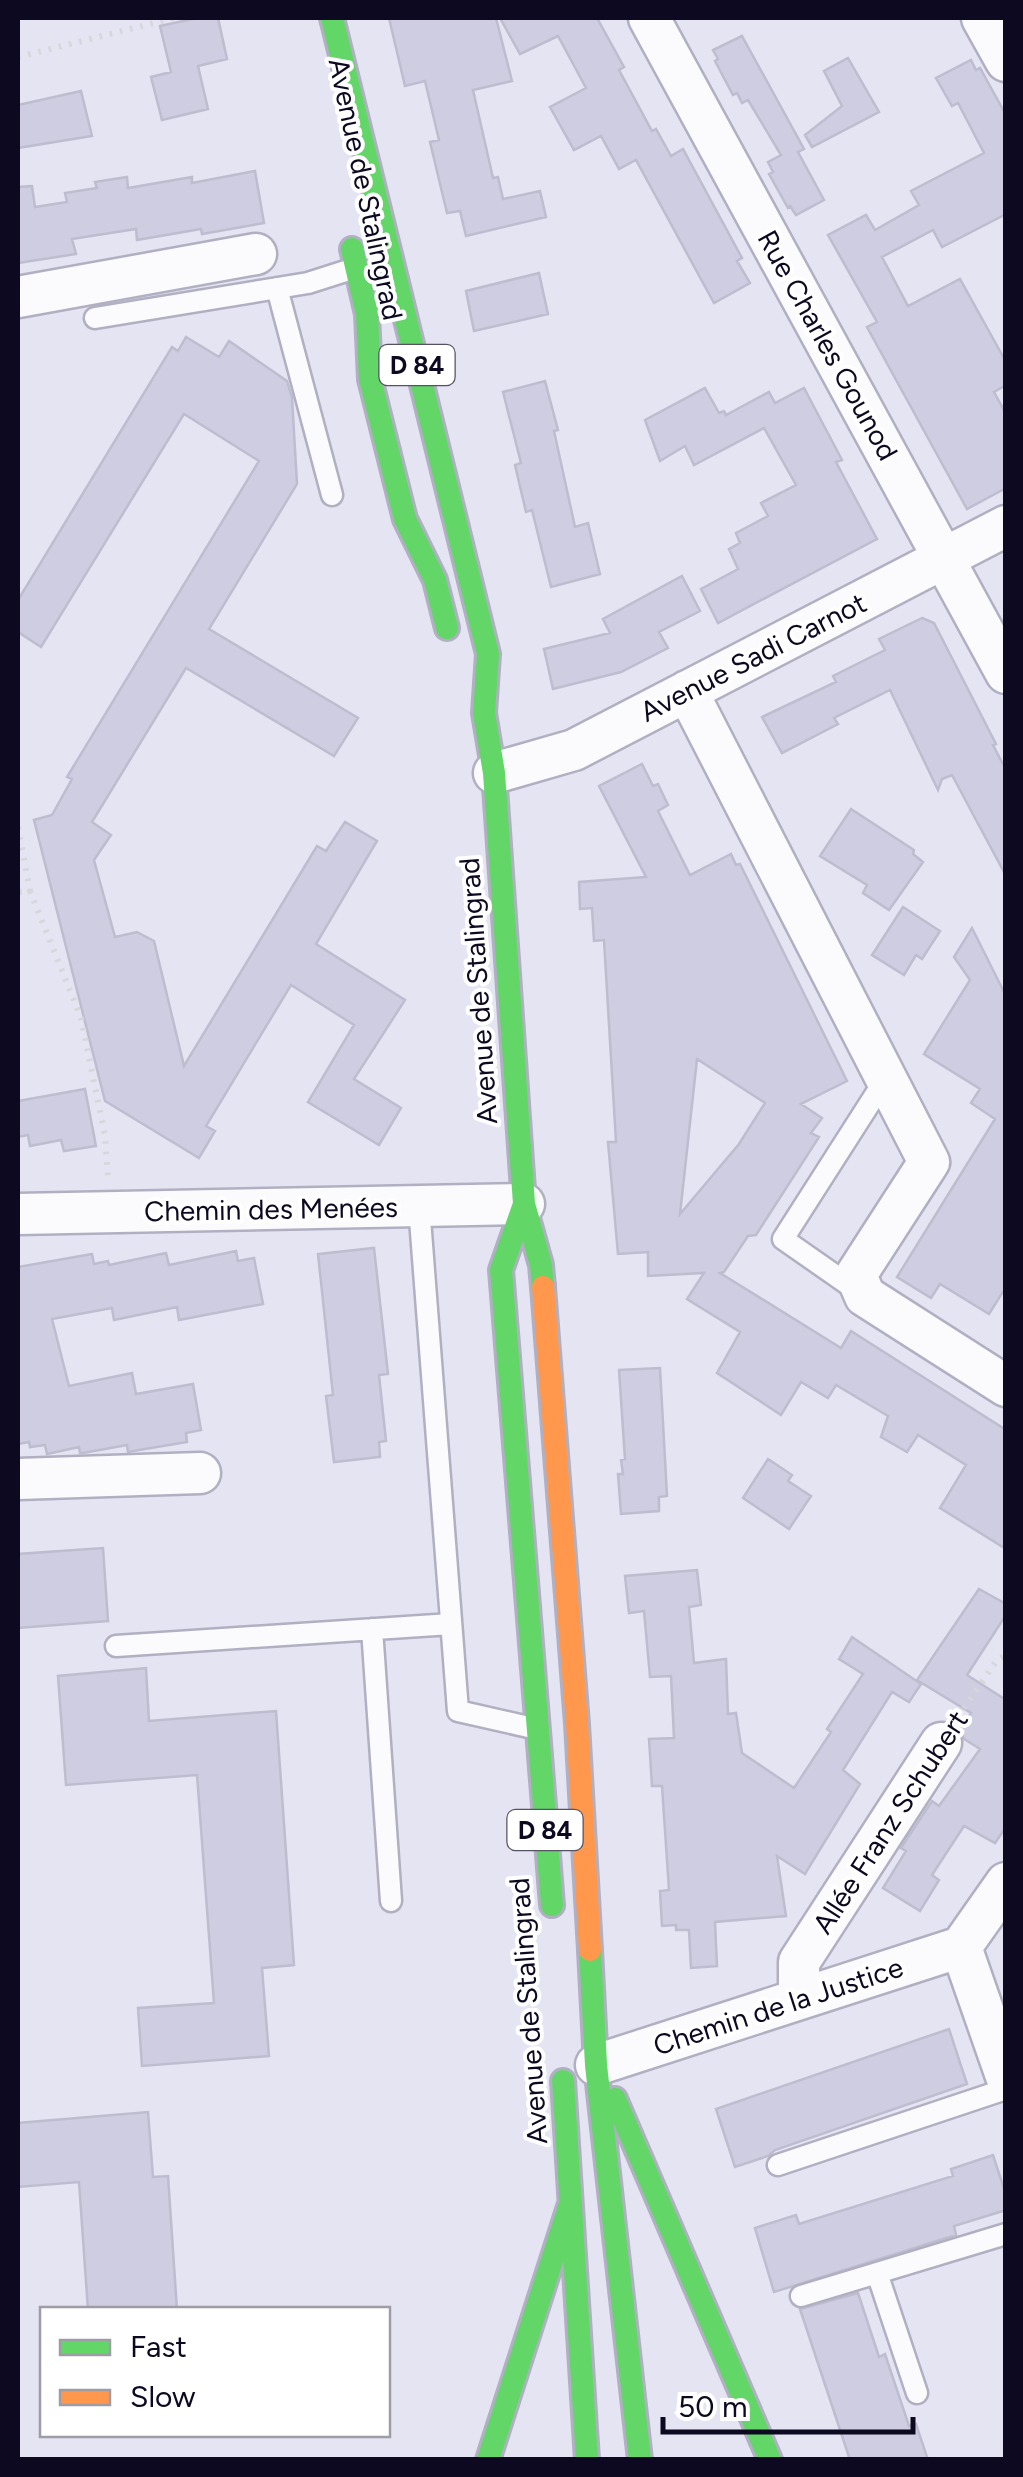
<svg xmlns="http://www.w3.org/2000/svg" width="1023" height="2477" viewBox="0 0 1023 2477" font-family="Figtree,sans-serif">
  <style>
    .building { fill: #cfcde1; stroke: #bebdd0; stroke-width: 2.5; fill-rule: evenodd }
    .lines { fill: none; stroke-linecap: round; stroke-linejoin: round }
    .lane-casing { stroke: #b1b0c3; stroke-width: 25 }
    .street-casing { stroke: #b1b0c3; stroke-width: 45 }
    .fast-casing { stroke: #b1b0c3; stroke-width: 28 }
    .slow-casing { stroke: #b1b0c3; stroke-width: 28 }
    .path { stroke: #d6d6db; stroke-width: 6; stroke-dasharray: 2.5 8; stroke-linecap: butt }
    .lane { stroke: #fbfbfd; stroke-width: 20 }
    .street { stroke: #fbfbfd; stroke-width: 40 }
    .fast { stroke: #63d668; stroke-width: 22 }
    .slow { stroke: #ff974d; stroke-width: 22 }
    .labels { text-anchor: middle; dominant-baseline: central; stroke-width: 8; stroke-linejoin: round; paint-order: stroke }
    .shield { fill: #fff; stroke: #555363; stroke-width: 2.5 }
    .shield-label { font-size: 25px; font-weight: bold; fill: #0c0920 }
    .street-label { font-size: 28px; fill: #0c0920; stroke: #fff }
  </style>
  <rect width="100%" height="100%" fill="#e4e4f3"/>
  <path class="building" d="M197,18H218L227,59L198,66L208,109L162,120L151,77L171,72L160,26Z
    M389,18H496L512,81L473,90L493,178L498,177L503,199L540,191L546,217L466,236L460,211L447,213L430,142L439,140L425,81L405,86Z
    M500,18H597L624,67L619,70L652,131L656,129L671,156L683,149L742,258L737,261L750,283L714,303L636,160L619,169L601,136L574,150L550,107L586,88L558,36L520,54Z
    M742,36L804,149L798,152L824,200L796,215L790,206L788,208L769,174L773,172L768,162L781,155L748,100L742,103L737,93L733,95L715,61L718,59L713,50Z
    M848,58L879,112L812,147L805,135L842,106L824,71Z
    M971,60L976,70L980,68L1006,115V214L942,247L933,230L882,257L908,306L960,279L1006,362V385L994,392L1006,414V488L967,509L867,327L877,322L828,235L866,215L875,230L919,205L911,191L984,153L958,103L952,106L936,78Z
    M81,91L92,136L18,148V105Z
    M255,171L264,223L202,234L201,229L137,240L136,229L72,239L76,254L18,263V187L32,186L35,207L67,202L65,193L97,188L95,182L127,177L128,188L192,177V183Z
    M539,273L548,314L474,331L466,291Z
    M186,337L219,357L229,341L287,381L292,398L297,484L209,629L358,718L334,756L186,668L92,822L111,835L94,860L115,937L137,932L154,941L184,1066L317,846L326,851L345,822L377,841L316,944L405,1000L354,1079L401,1108L379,1145L308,1102L354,1025L291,985L206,1126L215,1131L199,1158L105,1101L34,820L52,815L72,779L67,777L259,461L184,414L41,647L18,632V600L172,347L178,351Z
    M545,381L558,430L554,431L575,527L588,523L600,574L551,587L532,510L526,512L515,465L521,463L503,392Z
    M705,388L719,413L724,411L726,415L769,392L775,403L804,388L842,460L836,462L877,539L718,623L701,589L738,569L729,549L740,543L736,533L768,516L761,503L796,485L764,428L694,465L685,446L660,461L645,420Z
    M682,576L700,611L659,632L668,648L621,672L553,689L544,649L610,633L603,619Z
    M922,618L934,623L996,744L993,745L1006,770V876L952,775L942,779L938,790L890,690L834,718L838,724L782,753L762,717L836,682L833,676L885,650L879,639Z
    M642,764L653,786L658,784L668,805L658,811L690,875L731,854L736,865L740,864L847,1081L801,1104L822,1118L811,1133L819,1137L756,1235L748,1236L724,1272L720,1273L841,1348L851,1331L1006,1430V1549L940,1508L966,1465L918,1435L907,1452L881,1437L888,1416L836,1385L828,1398L801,1382L781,1415L717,1373L740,1332L687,1299L704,1273L648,1276V1252L618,1254L608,1142H616L604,940L594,941L592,908L580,909L579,882L646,877L599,786ZM697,1059L765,1103L739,1144L680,1214Z
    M851,809L914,850L913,854L923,862L889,910L863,893L867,885L820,856Z
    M903,907L940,931L922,959L916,955L904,975L872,955Z
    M972,928L1006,996V1287L989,1314L940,1284L931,1298L897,1277L995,1119L971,1103L980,1089L924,1054L970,980L954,957Z
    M85,1089L96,1146L64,1151L61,1140L30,1146L28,1135L18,1137V1101Z
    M374,1248L388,1374L379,1375L386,1441L379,1442L380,1457L334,1462L326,1396L333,1395L318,1254Z
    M236,1251L238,1261L254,1258L263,1304L179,1320L177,1307L114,1320L112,1308L52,1319L69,1386L132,1373L136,1394L193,1384L201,1430L186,1433L187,1442L133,1451L128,1452L127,1445L83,1453H80L79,1447L47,1454L45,1445L30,1447L29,1442L18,1444V1267L92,1254L94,1264L108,1261L109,1265L166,1253L169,1265Z
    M660,1368L667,1496L659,1497V1511L621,1514L618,1474H623L621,1460L625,1459L619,1370Z
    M768,1459L792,1475L788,1481L811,1496L789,1529L743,1498Z
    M103,1548L108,1621L18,1628V1554Z
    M697,1570L701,1605L689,1607L694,1663L726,1659L728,1714L736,1713L742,1753L794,1788L831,1732L827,1729L863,1674L839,1659L852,1637L921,1684L909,1702L892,1692L843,1770L860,1784L805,1874L777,1856L786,1916L715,1922L717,1966L691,1968L689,1930H676V1925L662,1926L660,1891L669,1890L662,1786H652L649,1739L674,1738L671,1676L650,1677L644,1611L629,1613L625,1576Z
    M979,1589L1006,1604V1615L967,1675L1006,1700V1827L995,1843L964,1826L932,1875L939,1880L920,1911L883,1888L906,1851L901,1848L932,1801L939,1806L980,1749L964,1739L960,1730L971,1713L917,1680Z
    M146,1668L149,1721L276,1711L294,1965L262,1968L269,2056L142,2066L138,2008L214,2003L197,1775L66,1785L58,1676Z
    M949,2029L967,2084L775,2150L768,2156L735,2167L716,2109Z
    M148,2112L153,2177L168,2176L177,2310H88L79,2182L18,2187V2123Z
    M993,2155L1006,2195V2210L954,2226L956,2235L774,2292L755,2228L796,2215L799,2224L953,2176L951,2169Z
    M858,2293L879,2357L885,2354L909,2426L916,2424L928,2460H850L800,2309Z"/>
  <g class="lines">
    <defs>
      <path id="lane" d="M277,288L332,495
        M95,318L308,283L355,268
        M419,1206L458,1711L533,1728
        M859,1292L783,1239L886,1078
        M372,1629L391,1901
        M116,1646L451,1624
        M778,2165L1006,2089
        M877,2273L917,2393
        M801,2296L1006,2234"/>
      <path id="street" d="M649,18L1006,673
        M982,18L1006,61
        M18,297L256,254
        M687,691L929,1162L856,1275L865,1296L1006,1386
        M494,773L574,750L1006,526
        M18,1214L524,1204
        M18,1479L200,1473
        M961,1947L1006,2076
        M961,1947L1006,1883
        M799,1999V1962L941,1743
        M596,2065L961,1947"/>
      <path id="fast" d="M332,18L488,654L484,713L494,773L524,1204L541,1265L543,1287
        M352,249L367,314L370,379L405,519L435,580L447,628
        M524,1204L501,1270L552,1905
        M590,1950L596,2065L640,2460
        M563,2081L587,2460
        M615,2099L770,2460
        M488,2460L570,2204"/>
      <path id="slow" d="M543,1287L577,1724L590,1950"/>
    </defs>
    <use href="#lane" class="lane-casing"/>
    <use href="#street" class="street-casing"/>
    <use href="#fast" class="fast-casing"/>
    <use href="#slow" class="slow-casing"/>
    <path class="path" d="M18,57L174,18
      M18,827L30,891L18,892
      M30,891L81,1018L105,1136L108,1178
      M958,1717L997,1660L1006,1655"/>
    <use href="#lane" class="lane"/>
    <use href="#street" class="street"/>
    <use href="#fast" class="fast"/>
    <use href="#slow" class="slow"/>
  </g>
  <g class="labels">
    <g class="shield">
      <rect x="379.5" y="345" width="75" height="40" rx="8"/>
      <rect x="507.5" y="1810" width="75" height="40" rx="8"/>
    </g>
    <g class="shield-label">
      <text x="417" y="365">D 84</text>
      <text x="545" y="1830">D 84</text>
    </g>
    <g class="street-label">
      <text transform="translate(366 189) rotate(78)">Avenue de Stalingrad</text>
      <text transform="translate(828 345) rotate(61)">Rue Charles Gounod</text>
      <text transform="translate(753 657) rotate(-27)">Avenue Sadi Carnot</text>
      <text transform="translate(478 991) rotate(-94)">Avenue de Stalingrad</text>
      <text transform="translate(271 1209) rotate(-1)">Chemin des Menées</text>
      <text transform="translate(890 1822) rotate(-57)">Allée Franz Schubert</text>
      <text transform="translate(778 2006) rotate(-18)">Chemin de la Justice</text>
      <text transform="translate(528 2011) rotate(-94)">Avenue de Stalingrad</text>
    </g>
  </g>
  <rect width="1023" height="2477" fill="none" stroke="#0c0920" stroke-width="40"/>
  <rect x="40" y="2307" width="350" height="130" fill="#ffffff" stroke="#9e9da6" stroke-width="2.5"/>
  <rect x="60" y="2340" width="50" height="15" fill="#63d668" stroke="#9e9da6" stroke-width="2.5"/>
  <text x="130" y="2357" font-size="30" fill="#0c0920">Fast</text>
  <rect x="60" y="2390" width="50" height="15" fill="#ff974d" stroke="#9e9da6" stroke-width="2.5"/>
  <text x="130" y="2407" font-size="30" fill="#0c0920">Slow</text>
  <path d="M663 2417v15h250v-15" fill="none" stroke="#0c0920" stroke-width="5"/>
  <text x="678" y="2417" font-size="30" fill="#0c0920" stroke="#ffffff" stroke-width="8" paint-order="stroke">50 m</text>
</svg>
